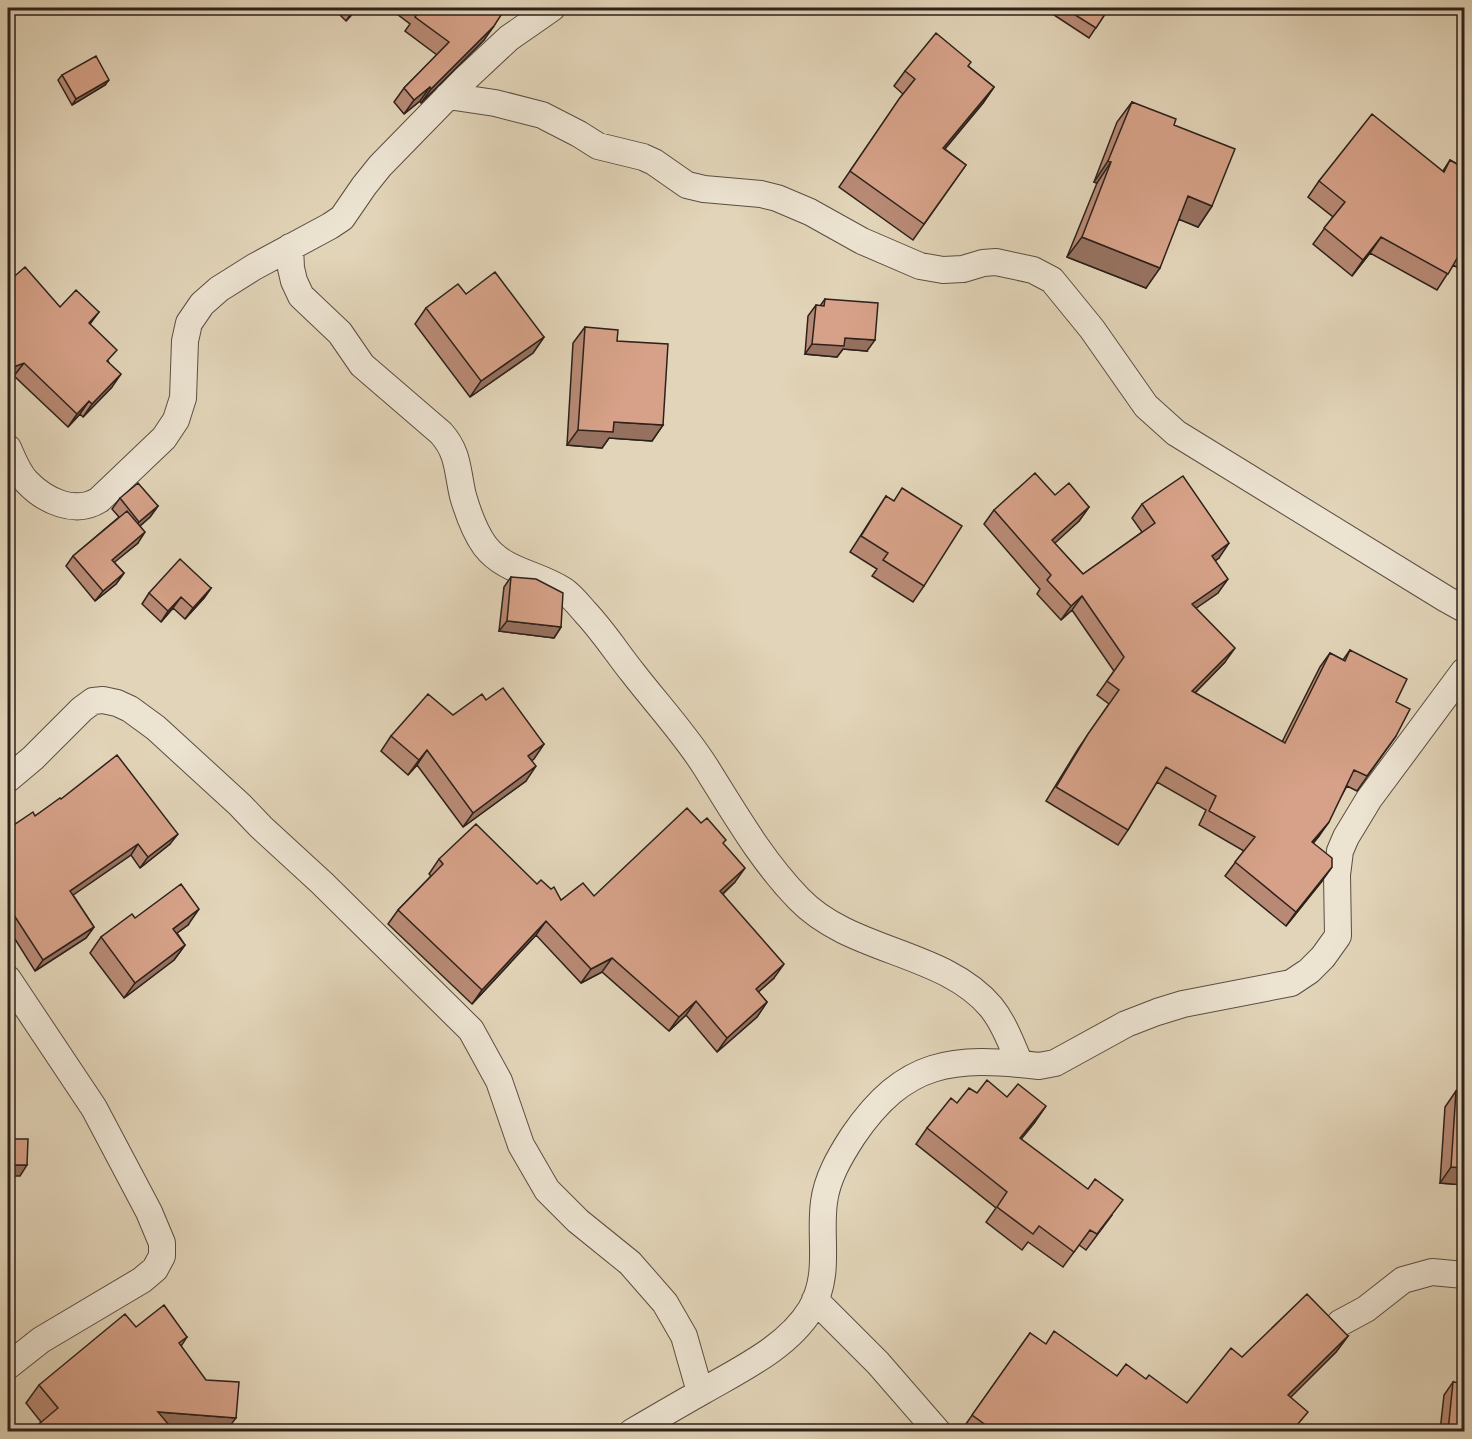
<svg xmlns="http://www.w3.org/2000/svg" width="1472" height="1439" viewBox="0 0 1472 1439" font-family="'IM FELL DW Pica',serif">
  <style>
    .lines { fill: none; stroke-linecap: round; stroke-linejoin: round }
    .minor-casing { stroke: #5a4e42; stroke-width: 28 }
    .minor { stroke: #ece3d1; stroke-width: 26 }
    .wall { fill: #b88a75; stroke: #2d211b; stroke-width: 1.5 }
    .shaded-wall { fill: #96715f; stroke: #2d211b; stroke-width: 1.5 }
    .building { fill: #d6a188; stroke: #2d211b; stroke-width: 1.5 }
  </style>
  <rect width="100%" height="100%" fill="#e2d4b8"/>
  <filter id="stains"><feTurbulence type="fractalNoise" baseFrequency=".00333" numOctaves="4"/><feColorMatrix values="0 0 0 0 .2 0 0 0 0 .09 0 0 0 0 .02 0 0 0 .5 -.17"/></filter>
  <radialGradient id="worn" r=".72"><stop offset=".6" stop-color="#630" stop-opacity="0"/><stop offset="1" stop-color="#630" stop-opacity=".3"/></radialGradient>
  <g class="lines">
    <defs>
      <path id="minor" d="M448,96L495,103L542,115L579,134L598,146L643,157L654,162L687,185L704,189L761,194L777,198L810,212L862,241L920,266L943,270L963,269L983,263L996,262L1033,270L1052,280L1092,329L1146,406L1176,433L1446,599L1464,609
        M290,247L291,268L294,281L301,296L340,333L362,365L441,433C459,453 457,471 463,496C468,513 474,531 485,546C505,572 537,573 563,590C571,595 579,605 585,612C603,631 617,653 633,673C657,704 684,733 705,766C734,812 761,860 799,899C851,953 944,951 991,1007C1004,1023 1012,1045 1020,1064
        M8,448C13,459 18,473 27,482C45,501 75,515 99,500L164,438L176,420L183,398L185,341L189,323L202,304L219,289L254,267L330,226L342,218L364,186L380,166L464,80L509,38L552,8
        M8,779L33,758L82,709L93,701L103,700L117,703L130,709L156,728L240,805L261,827L322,883L471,1030L499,1081L521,1145L547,1190L578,1221L630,1263L665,1303L684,1336L700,1392
        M8,979L94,1108L149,1212L162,1243V1256L155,1269L142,1280L41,1340L8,1366
        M815,1300L878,1363L938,1432
        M1340,1323L1366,1309L1403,1280L1432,1272L1464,1275
        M632,1432C656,1418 680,1404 703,1391C741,1369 788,1347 811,1309C831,1274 819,1239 824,1202C827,1178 840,1156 853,1136C905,1060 952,1056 1039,1066L1055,1063L1126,1024L1157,1012L1183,1004L1291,983L1309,971L1323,957L1338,936L1337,875L1340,851L1346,837L1369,799L1464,671"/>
    </defs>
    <use href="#minor" class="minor-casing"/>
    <use href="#minor" class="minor"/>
  </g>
  <path class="wall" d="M193,8H203L197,13Z
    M333,8H358L346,21Z
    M389,8H503L484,40L421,103L420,101L404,114L394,102L404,88L437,55L405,31L410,24Z
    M1059,8H1109L1089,38L1054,15Z
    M968,66L994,87L983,103L945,149L966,165L913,240L839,187L903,94L894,86L905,71Z
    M62,75L105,85L72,105L58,80Z
    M1132,102L1174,125L1212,206L1198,227L1179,219L1146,288L1067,257L1097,183L1094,182L1117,122Z
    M1450,160L1464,168V271L1453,265L1437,290L1370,253L1352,276L1313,244L1333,217L1308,197L1319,181L1443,171Z
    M8,282L60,307L99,312L90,324L109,363L112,387L83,417L80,414L68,427L14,376L8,379Z
    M466,294L544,337L533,353L470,397L415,324L426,308Z
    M825,299L867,351L843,349L837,357L805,354L808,316L816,305L820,306Z
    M585,327L617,341L663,425L652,441L609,438L602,448L567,445L573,343Z
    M1055,495L1089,507L1079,521L1054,543L1083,574L1142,532L1132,518L1142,504L1219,558L1215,561L1218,593L1196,608L1225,662L1195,693L1282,742L1320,667L1330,653L1343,660L1350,650L1396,702V736L1357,791L1347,786L1319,836L1313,843L1322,881L1286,926L1225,876L1244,851L1199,825L1206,810L1157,782L1128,830L1118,845L1046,801L1078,749L1109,704L1097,695L1114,671L1072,610L1061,620L1037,594L1040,589L984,524L994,510Z
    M886,496L924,586L913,602L872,576L877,569L850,552Z
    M120,498L158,506L150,517L140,526L138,543L114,562L124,573L116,584L95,601L66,566L73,556L119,517L112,509Z
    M511,577L561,627L554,638L499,631L504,587Z
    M211,588L204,598L185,619L173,608L161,622L142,604L149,593Z
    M486,700L544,744L532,760L526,781L463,827L417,765L408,775L381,751L391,736L453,715Z
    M61,799L170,844L140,868L131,855L73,895L94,927L86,938L35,971L8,928V829L35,816Z
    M701,823L723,843L735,882L723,894L774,978L758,992L767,1002L757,1017L717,1052L686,1015L669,1031L602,972L581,983L536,935L472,1004L388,924L398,910L431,876L429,874L439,859L537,884L561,900L594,896Z
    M135,918L188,925L177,933L185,945L174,960L124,998L90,953L101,937Z
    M1456,1091L1464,1185L1440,1183L1445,1107Z
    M977,1093L1035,1122L1021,1139L1112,1215L1086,1250L1079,1245L1063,1267L1028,1242L1022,1250L986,1222L996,1208L916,1144L927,1128L957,1103Z
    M136,1327L187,1337L181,1346L226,1431H33L41,1422L26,1403L39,1385Z
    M1030,1333L1045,1344L1117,1376L1146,1379L1187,1403L1242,1357L1348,1336L1336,1352L1290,1397L1294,1431H961Z
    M1453,1382L1464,1431H1440L1444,1395Z"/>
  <path class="shaded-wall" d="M355,8H358L346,21Z
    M494,26L484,40L421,103L431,89Z
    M109,80L105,85L72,105L76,99Z
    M430,87L420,101L404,114L414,100Z
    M994,87L983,103L932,164L943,148Z
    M1108,161L1111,162L1097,183L1094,182Z
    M1188,196L1212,206L1198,227L1173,217Z
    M1082,237L1160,268L1146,288L1067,257Z
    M1381,237L1370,253L1352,276L1363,260Z
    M544,337L533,353L470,397L481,381Z
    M845,338L875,340L867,351L843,349L837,357L805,354L812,344Z
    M24,363L14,376L8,379V369Z
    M121,374L112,387L83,417L92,404Z
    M89,401L80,414L68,427L77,414Z
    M614,422L663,425L652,441L609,438L602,448L567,445L578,430Z
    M158,506L150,517L132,533L139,522Z
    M1089,507L1079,521L1042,555L1052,540Z
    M145,532L138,543L105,570L112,560Z
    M1229,543L1219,558L1202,570L1212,556Z
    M124,573L116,584L95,601L103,591Z
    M1228,579L1218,593L1182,618L1192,604Z
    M211,588L204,598L185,619L193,608Z
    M1082,596L1072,610L1061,620L1071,606Z
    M181,597L173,608L161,622L168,611Z
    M507,621L561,627L554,638L499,631Z
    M1235,648L1225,662L1182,706L1192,691Z
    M544,744L534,759L518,771L528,756Z
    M427,750L417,765L408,775L419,760Z
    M536,766L526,781L463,827L473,813Z
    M1329,822L1319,836L1302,857L1312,842Z
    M178,834L170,844L140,868L148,857Z
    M138,844L131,855L63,902L70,891Z
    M1332,867L1322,881L1286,926L1296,912Z
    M745,868L735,882L710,905L720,891Z
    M199,909L188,925L162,944L173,929Z
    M546,921L536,935L472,1004L482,990Z
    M94,927L86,938L35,971L43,960Z
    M185,945L174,960L124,998L135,983Z
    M612,958L602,972L581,983L591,969Z
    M784,964L774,978L746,1003L756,989Z
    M696,1001L686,1015L669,1031L679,1017Z
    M767,1002L757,1017L717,1052L727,1038Z
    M1046,1106L1035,1122L1009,1154L1020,1138Z
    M9,1165H27L20,1176H8Z
    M1451,1167L1464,1168V1185L1440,1183Z
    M1348,1336L1336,1352L1277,1411L1288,1395Z
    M158,1412L236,1418L226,1431H166Z"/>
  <path class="building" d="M417,8H503L502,9L503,12L494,26L431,89L430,87L414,100L404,88L449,42L415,17L420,10Z
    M1064,8H1109L1096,28Z
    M936,33L971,62L968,66L994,87L943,148L966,165L924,224L850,171L899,99L915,79L905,71Z
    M96,56L109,80L76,99L62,75Z
    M1132,102L1176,119L1174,125L1235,149L1212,206L1188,196L1160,268L1082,237L1111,162L1108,161Z
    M1372,114L1444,172L1450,160L1464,168V249L1463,248L1448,274L1381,237L1363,260L1324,228L1345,202L1319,181Z
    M25,267L60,307L76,290L99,312L89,323L117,350L107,361L121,374L92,404L89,401L77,414L24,363L8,369V282Z
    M495,272L544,337L481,381L426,308L458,284L466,294Z
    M825,299L878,303L875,340L845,338L844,346L812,344L816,305L824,306Z
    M585,327L618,330L617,341L668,344L663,425L614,422L613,432L578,430Z
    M1035,473L1055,495L1069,483L1089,507L1052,540L1083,574L1155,523L1142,504L1183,476L1229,543L1212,556L1228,579L1192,604L1235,648L1192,691L1285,743L1330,653L1345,661L1350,650L1407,679L1396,702L1410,709L1396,736L1367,776L1354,770L1329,822L1312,842L1332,858V867L1296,912L1235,862L1255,837L1209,811L1216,796L1166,767L1128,830L1056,787L1088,734L1119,690L1107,681L1124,657L1082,596L1071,606L1047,580L1051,575L994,510Z
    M138,483L158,506L139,522L120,498Z
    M902,488L962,526L924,586L883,560L888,553L861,536L886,496L894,501Z
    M127,511L145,532L112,560L124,573L103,591L73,556Z
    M180,559L211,588L193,608L181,597L168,611L149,593Z
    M511,577L536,579L563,593L561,627L507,621Z
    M503,688L544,744L528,756L536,766L473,813L427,750L419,760L391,736L428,694L453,715L482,694L486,700Z
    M117,755L178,834L148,857L138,844L70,891L94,927L43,960L8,906V829L33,812L35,816L60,798L61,799Z
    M687,808L701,823L707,818L726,840L723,843L745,868L720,891L784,964L756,989L767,1002L727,1038L696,1001L679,1017L612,958L591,969L546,921L482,990L398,910L443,864L439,859L476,824L537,884L541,880L551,889L554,887L561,900L583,883L594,896Z
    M181,884L199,909L173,929L185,945L135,983L101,937L132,914L135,918Z
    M987,1080L1007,1097L1018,1084L1046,1106L1020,1138L1088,1189L1095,1179L1123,1200L1097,1234L1090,1230L1074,1252L1039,1226L1033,1234L997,1207L1007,1192L927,1128L951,1098L957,1103L969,1088L977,1093Z
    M1456,1091H1464V1168L1451,1167Z
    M8,1139H28L27,1165H9V1180H8Z
    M1307,1294L1348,1336L1288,1395L1308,1412L1292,1431H994L972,1415L1030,1333L1046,1344L1054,1331L1117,1376L1126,1364L1146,1379L1149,1375L1187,1403L1231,1348L1242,1357Z
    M164,1305L187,1337L179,1343L206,1380L239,1382L236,1418L158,1412L174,1431H43L44,1430L39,1424L58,1408L39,1385L125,1314L136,1327Z
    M1453,1382L1464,1383V1431H1448Z"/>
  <rect width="1472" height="1439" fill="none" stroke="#e2d4b8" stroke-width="30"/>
  <rect x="9" y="9" width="1454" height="1421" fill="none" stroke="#2d211b" stroke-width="3"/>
  <rect x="15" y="15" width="1442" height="1409" fill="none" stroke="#2d211b" stroke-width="1.5"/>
  <rect width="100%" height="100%" filter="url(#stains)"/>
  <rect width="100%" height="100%" fill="url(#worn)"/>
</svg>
